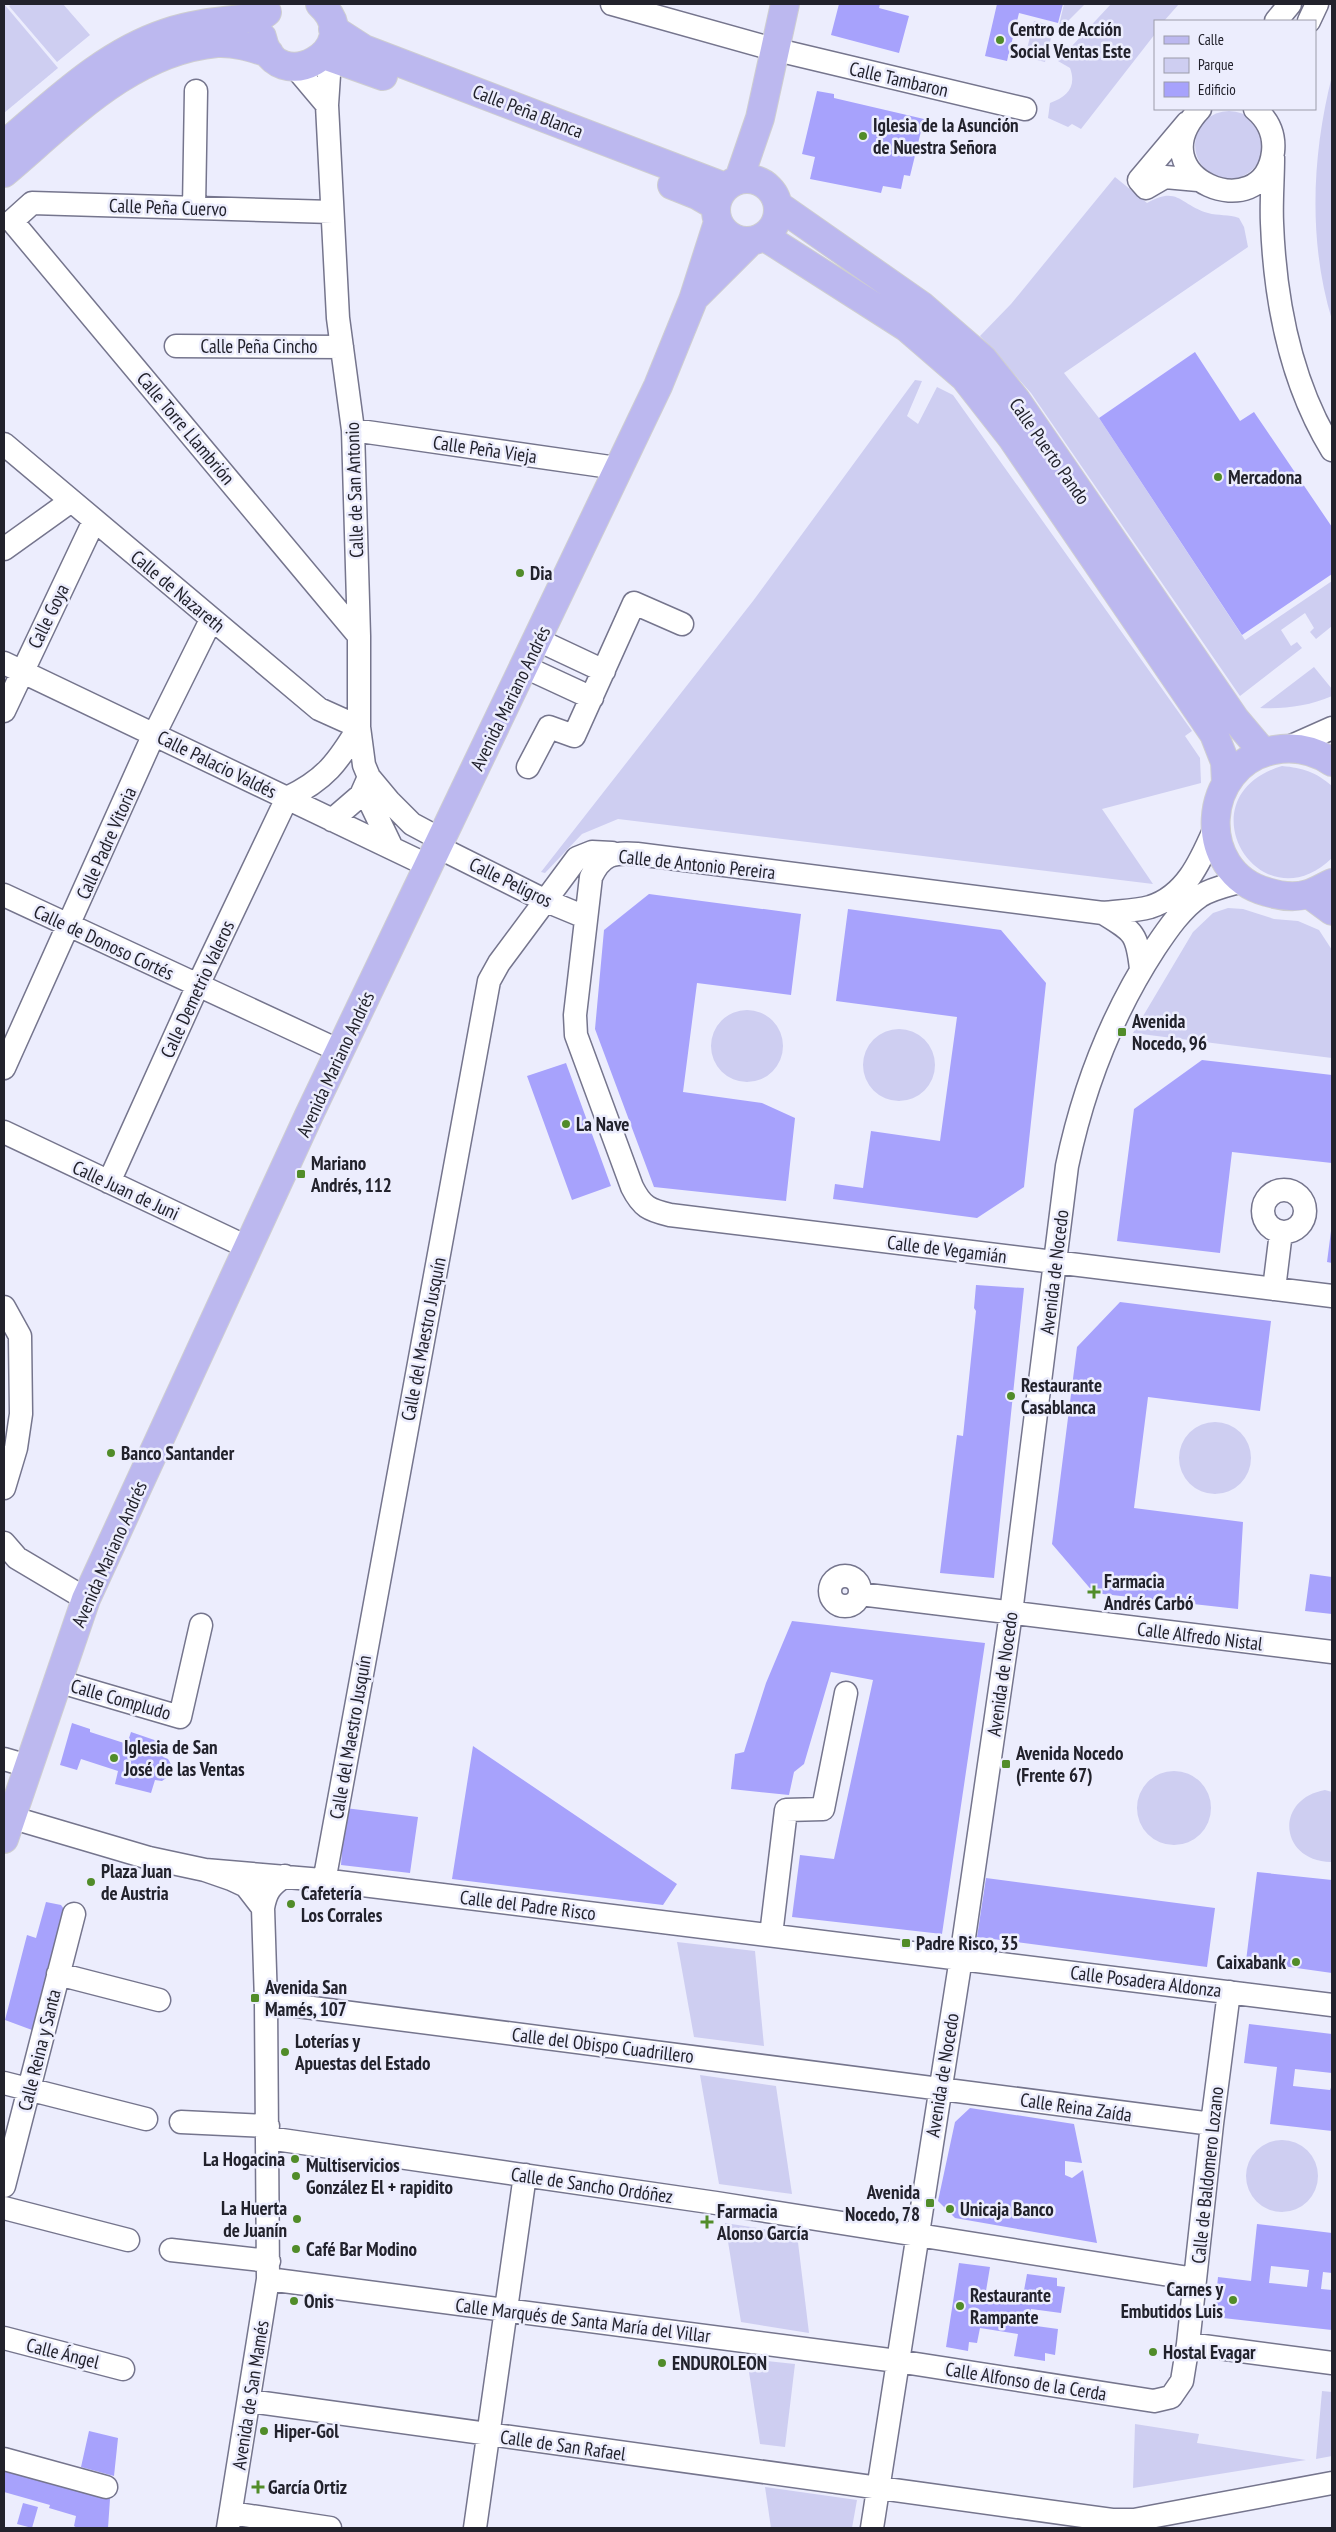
<svg xmlns="http://www.w3.org/2000/svg" width="1336" height="2532" viewBox="0 0 1336 2532" font-family="'PT Sans Narrow',sans-serif">
  <style>
    .green { fill: #cecef1 }
    .building { fill: #a7a2fc; fill-rule: evenodd }
    .lines { fill: none; stroke-linecap: round; stroke-linejoin: round }
    .minor-casing { stroke: #75758d; stroke-width: 25 }
    .major-casing { stroke: #ceced1; stroke-width: 30 }
    .minor { stroke: #fff; stroke-width: 22 }
    .major { stroke: #bcb8ef; stroke-width: 28 }
    .poi-dot { fill: #518c29; stroke: #ecedfd; stroke-width: 2 }
    .labels { text-anchor: middle; dominant-baseline: central; stroke-width: 5; stroke-linejoin: round; paint-order: stroke }
    .poi-label { font-size: 19px; font-weight: bold; fill: #22222c; stroke: #ecedfd; text-anchor: start }
    .street-label { font-size: 19px; fill: #22222c; stroke: #ecedfd }
  </style>
  <rect width="100%" height="100%" fill="#ecedfd"/>
  <path class="green" d="M4,4L58,68L4,113Z
    M12,4H63L90,35L57,62L9,6Z
    M1064,4H1085L1063,26L1059,25Z
    M1111,4H1179L1164,21H1155V34L1081,129L1072,124L1068,127L1048,118L1050,103C1067,97 1077,87 1070,68L1058,61Z
    M1034,21L1054,26L1045,62L1025,57Z
    M1332,76V320C1308,241 1312,155 1332,76Z
    M1195 145a34 34 0 1 1 68 0a34 34 0 1 1-68 0Z
    M1115,177L1147,203C1178,185 1180,205 1208,213C1218,216 1229,214 1239,218L1244,227L1248,247L1064,373L1099,418L1245,640L1332,581V626L1316,639L1310,632L1314,628L1305,613L1281,630L1291,646L1297,642L1302,648L1240,696L1031,393L980,336L1011,304Z
    M915,380L922,381L907,416L918,424L937,387L953,395L1192,731L1185,736L1200,758L1201,783L1102,809L1153,884L618,819L582,834L545,873L541,872L753,601Z
    M1314,667L1332,689V696C1309,706 1285,709 1260,708Z
    M1282,766C1303,768 1316,772 1332,786V858C1260,928 1180,797 1282,766Z
    M1228,908L1243,909L1274,919L1298,921L1319,930L1332,950V1058L1133,1033L1193,932L1213,913Z
    M711 1046a36 36 0 1 1 72 0a36 36 0 1 1-72 0Z
    M863 1065a36 36 0 1 1 72 0a36 36 0 1 1-72 0Z
    M1179 1458a36 36 0 1 1 72 0a36 36 0 1 1-72 0Z
    M1137 1808a37 37 0 1 1 74 0a37 37 0 1 1-74 0Z
    M1325,1790L1332,1792L1331,1862C1279,1861 1274,1799 1325,1790Z
    M677,1942L755,1951L764,2046L694,2037Z
    M700,2075L776,2086L792,2194L719,2184Z
    M1246 2176a36 36 0 1 1 72 0a36 36 0 1 1-72 0Z
    M725,2223L797,2234L809,2333L741,2322Z
    M747,2359L795,2364L785,2447L760,2444Z
    M1322,2391L1332,2392V2456L1316,2459Z
    M1135,2424L1199,2434L1197,2443L1306,2460L1133,2488Z
    M765,2487L857,2500L852,2528H771Z"/>
  <path class="building" d="M839,4H880L879,8L909,16L899,53L831,35Z
    M997,4H1063L1058,23L1019,13L1007,61L985,56Z
    M817,91L834,94V98L924,119L910,176L904,175L901,189L883,186L881,193L810,179L815,157L802,154Z
    M1195,352L1240,421L1254,412L1332,527V574L1242,635L1099,418Z
    M649,894L801,914L791,995L697,983L683,1092L762,1103L795,1118L786,1201L654,1187L595,1029L604,930Z
    M848,909L1001,930L1046,983L1024,1187L977,1218L833,1199L835,1184L863,1188L871,1131L940,1141L957,1017L836,1001Z
    M1202,1060L1332,1075V1163L1232,1152L1220,1253L1117,1241L1134,1109Z
    M566,1063L611,1186L572,1200L527,1076Z
    M1331,1231L1332,1232V1263L1327,1262Z
    M976,1285L1024,1288L994,1578L940,1573L957,1435L963,1436L976,1311L974,1308Z
    M1120,1302L1271,1321L1260,1411L1148,1397L1134,1508L1243,1522L1238,1609L1094,1593L1052,1544L1077,1347Z
    M1310,1574L1332,1577V1614L1305,1611Z
    M792,1621L985,1643L942,1934L792,1917L800,1855L834,1859L873,1680L831,1672L804,1764L794,1772L789,1795L731,1789L735,1754L744,1752L766,1683Z
    M72,1723L90,1729V1732L127,1744L131,1732L166,1744L163,1757L168,1759L172,1766L169,1776L162,1781L155,1780L151,1793L115,1784L118,1771L81,1759L77,1770L60,1765Z
    M473,1746L677,1884L663,1905L452,1879Z
    M345,1808L418,1817L410,1873L341,1865Z
    M1257,1872L1332,1880V1973L1246,1961Z
    M986,1878L1215,1908L1207,1967L977,1937Z
    M46,1902L61,1905L64,1909L32,2030L5,2020L27,1935L36,1938Z
    M1249,2024L1332,2034V2073L1295,2069L1293,2086L1330,2090L1332,2085V2131L1270,2124L1277,2067L1244,2063Z
    M970,2108L1074,2124L1082,2163L1065,2161V2175L1072,2178L1083,2170L1097,2243L955,2218L938,2201L955,2122Z
    M1257,2224L1332,2233V2273L1323,2272L1321,2289L1332,2290V2330L1214,2317L1218,2277L1251,2281ZM1271,2266L1309,2270L1307,2287L1269,2283Z
    M959,2263L990,2267L986,2291L1023,2296L1027,2274L1057,2278V2286L1065,2287L1061,2313L1031,2309L1029,2325L1058,2329L1055,2355L1045,2353V2361L1014,2356L1018,2334L980,2328L977,2343L969,2342L968,2351L946,2347Z
    M89,2431L118,2438L114,2476L81,2467Z
    M4,2470L110,2499L108,2528H77L74,2526L76,2516L49,2508L50,2505L4,2492Z
    M23,2503L38,2507L32,2528L17,2524Z"/>
  <g class="lines">
    <defs>
      <path id="minor" d="M612,4L773,49L1025,109
        M1276,21L1290,4
        M1309,21L1317,4
        M324,55L329,75L327,105L338,318L353,430L359,636V727L364,765L369,777L389,801L412,824L442,840
        M295,67L327,105
        M1200,109C1135,178 1264,229 1273,152C1275,134 1268,120 1255,109
        M1187,123L1139,180L1146,188L1165,177L1198,180
        M1273,158C1273,180 1271,202 1272,223C1275,301 1291,383 1332,450
        M194,208L196,91
        M332,212L32,203L12,221L359,636
        M176,346L342,347
        M353,430L617,468
        M4,444L319,709L359,727
        M4,549L71,501
        M538,640L604,671
        M4,663L429,866
        M525,667L592,698
        M4,711L94,521
        M1287,748L1332,728
        M528,767L549,727L574,736L634,603L682,624
        M369,777L370,802L392,848
        M332,820L361,795L369,777
        M1215,828C1201,860 1186,896 1150,907C1135,911 1118,911 1103,913L637,854C613,852 602,854 591,877L575,1015L576,1035L632,1187C642,1207 649,1210 670,1215L1332,1296
        M438,847L544,900L585,917
        M4,895L340,1051
        M1103,913C1134,932 1137,933 1141,969
        M4,1068L149,745L211,620
        M4,1132L249,1248
        M109,1182L198,985L287,798C325,780 338,762 359,727
        M1263 1211a21 21 0 1 1 42 0a21 21 0 1 1-42 0Z
        M1274,1289L1281,1232
        M4,1307L20,1336L21,1414L16,1448L4,1488
        M4,1543L17,1558L86,1599
        M830 1591a15 15 0 1 1 30 0a15 15 0 1 1-30 0Z
        M860,1594L1332,1652
        M57,1681L180,1717L201,1625
        M4,1759L28,1766
        M10,1817L149,1858L205,1870L231,1879L246,1886L263,1908
        M205,1870L322,1880L1332,2005
        M322,1880L326,1871L489,981L499,963L577,858L592,852L612,853
        M771,1935L786,1810L823,1809L846,1693
        M58,1974L159,2000
        M266,2002L1212,2124
        M4,2083L146,2119
        M181,2122L268,2126
        M268,2138L716,2203L1195,2279
        M4,2186L74,1914
        M4,2208L128,2240
        M171,2250L269,2261
        M268,2279L897,2361L1154,2401L1171,2397L1182,2381L1188,2344L1212,2124L1229,1992
        M4,2338L123,2369
        M1188,2344L1332,2363
        M249,2401L1112,2520H1134L1332,2483
        M4,2459L106,2487
        M231,2513L330,2528
        M228,2528L268,2279L266,2002L263,1908C266,1891 271,1885 285,1876
        M475,2528L525,2175
        M872,2528L961,1958L1011,1613L1067,1166C1083,1089 1112,1014 1155,948C1167,930 1182,908 1200,896C1213,888 1229,885 1243,881"/>
      <path id="major" d="M333,29L364,49L725,187
        M262,37C275,101 369,48 320,4
        M324,55L383,76
        M4,145C54,103 103,54 166,33C197,22 229,21 260,17L267,12
        M4,173C67,120 130,51 217,43C235,42 253,48 269,53
        M716 210a31 31 0 1 1 62 0a31 31 0 1 1-62 0Z
        M739,179L760,118L785,4
        M672,185L697,195L716,206
        M779,206L922,306L983,359L1016,400L1235,719L1263,752
        M765,237L906,327L965,378L1012,438L1214,734L1225,762L1226,782
        M697,295L751,241
        M1332,762C1314,750 1295,746 1274,750C1201,764 1194,872 1267,892C1280,896 1295,898 1308,894C1316,892 1325,886 1332,883
        M1309,894L1332,911
        M4,1839L86,1599L309,1115L658,386L693,300L718,222"/>
    </defs>
    <use href="#minor" class="minor-casing"/>
    <use href="#major" class="major-casing"/>
    <use href="#minor" class="minor"/>
    <use href="#major" class="major"/>
  </g>
  <g class="poi-dot">
    <circle cx="1000" cy="40" r="5"/>
    <circle cx="863" cy="136" r="5"/>
    <circle cx="1218" cy="477" r="5"/>
    <circle cx="520" cy="573" r="5"/>
    <rect x="1117" y="1027" width="10" height="10" rx="2.5"/>
    <circle cx="566" cy="1124" r="5"/>
    <rect x="296" y="1169" width="10" height="10" rx="2.5"/>
    <circle cx="1011" cy="1396" r="5"/>
    <circle cx="111" cy="1453" r="5"/>
    <path d="M1091.5 1584.5h5v5h5v5h-5v5h-5v-5h-5v-5h5z"/>
    <circle cx="114" cy="1758" r="5"/>
    <rect x="1001" y="1759" width="10" height="10" rx="2.5"/>
    <circle cx="91" cy="1882" r="5"/>
    <circle cx="291" cy="1904" r="5"/>
    <rect x="901" y="1938" width="10" height="10" rx="2.5"/>
    <circle cx="1296" cy="1962" r="5"/>
    <rect x="250" y="1993" width="10" height="10" rx="2.5"/>
    <circle cx="285" cy="2052" r="5"/>
    <circle cx="295" cy="2159" r="5"/>
    <circle cx="296" cy="2176" r="5"/>
    <rect x="925" y="2198" width="10" height="10" rx="2.5"/>
    <circle cx="950" cy="2209" r="5"/>
    <circle cx="297" cy="2219" r="5"/>
    <path d="M704.5 2214.5h5v5h5v5h-5v5h-5v-5h-5v-5h5z"/>
    <circle cx="296" cy="2249" r="5"/>
    <circle cx="1233" cy="2300" r="5"/>
    <circle cx="294" cy="2301" r="5"/>
    <circle cx="960" cy="2306" r="5"/>
    <circle cx="1153" cy="2352" r="5"/>
    <circle cx="662" cy="2363" r="5"/>
    <circle cx="264" cy="2431" r="5"/>
    <path d="M255.5 2479.5h5v5h5v5h-5v5h-5v-5h-5v-5h5z"/>
  </g>
  <g class="labels">
    <g class="poi-label">
      <text x="1010" y="29">Centro de Acción<tspan x="1010" dy="22">Social Ventas Este</tspan></text>
      <text x="873" y="125">Iglesia de la Asunción<tspan x="873" dy="22">de Nuestra Señora</tspan></text>
      <text x="1228" y="477">Mercadona</text>
      <text x="530" y="573">Dia</text>
      <text x="1132" y="1021">Avenida<tspan x="1132" dy="22">Nocedo, 96</tspan></text>
      <text x="576" y="1124">La Nave</text>
      <text x="311" y="1163">Mariano<tspan x="311" dy="22">Andrés, 112</tspan></text>
      <text x="1021" y="1385">Restaurante<tspan x="1021" dy="22">Casablanca</tspan></text>
      <text x="121" y="1453">Banco Santander</text>
      <text x="1104" y="1581">Farmacia<tspan x="1104" dy="22">Andrés Carbó</tspan></text>
      <text x="124" y="1747">Iglesia de San<tspan x="124" dy="22">José de las Ventas</tspan></text>
      <text x="1016" y="1753">Avenida Nocedo<tspan x="1016" dy="22">(Frente 67)</tspan></text>
      <text x="101" y="1871">Plaza Juan<tspan x="101" dy="22">de Austria</tspan></text>
      <text x="301" y="1893">Cafetería<tspan x="301" dy="22">Los Corrales</tspan></text>
      <text x="916" y="1943">Padre Risco, 35</text>
      <text x="1286" y="1962" text-anchor="end">Caixabank</text>
      <text x="265" y="1987">Avenida San<tspan x="265" dy="22">Mamés, 107</tspan></text>
      <text x="295" y="2041">Loterías y<tspan x="295" dy="22">Apuestas del Estado</tspan></text>
      <text x="285" y="2159" text-anchor="end">La Hogacina</text>
      <text x="306" y="2165">Multiservicios<tspan x="306" dy="22">González El + rapidito</tspan></text>
      <text x="920" y="2192" text-anchor="end">Avenida<tspan x="920" dy="22">Nocedo, 78</tspan></text>
      <text x="287" y="2208" text-anchor="end">La Huerta<tspan x="287" dy="22">de Juanín</tspan></text>
      <text x="960" y="2209">Unicaja Banco</text>
      <text x="717" y="2211">Farmacia<tspan x="717" dy="22">Alonso García</tspan></text>
      <text x="306" y="2249">Café Bar Modino</text>
      <text x="1223" y="2289" text-anchor="end">Carnes y<tspan x="1223" dy="22">Embutidos Luis</tspan></text>
      <text x="970" y="2295">Restaurante<tspan x="970" dy="22">Rampante</tspan></text>
      <text x="304" y="2301">Onis</text>
      <text x="1163" y="2352">Hostal Evagar</text>
      <text x="672" y="2363">ENDUROLEON</text>
      <text x="274" y="2431">Hiper-Gol</text>
      <text x="268" y="2487">García Ortiz</text>
    </g>
    <g class="street-label">
      <text transform="translate(899 79) rotate(13)">Calle Tambaron</text>
      <text transform="translate(528 111) rotate(21)">Calle Peña Blanca</text>
      <text transform="translate(168 207) rotate(2)">Calle Peña Cuervo</text>
      <text x="259" y="346">Calle Peña Cincho</text>
      <text transform="translate(186 428) rotate(50)">Calle Torre Llambrión</text>
      <text transform="translate(485 449) rotate(8)">Calle Peña Vieja</text>
      <text transform="translate(1050 451) rotate(55)">Calle Puerto Pando</text>
      <text transform="translate(354 490) rotate(-92)">Calle de San Antonio</text>
      <text transform="translate(178 591) rotate(40)">Calle de Nazareth</text>
      <text transform="translate(48 616) rotate(-64)">Calle Goya</text>
      <text transform="translate(510 698) rotate(-64)">Avenida Mariano Andrés</text>
      <text transform="translate(217 764) rotate(26)">Calle Palacio Valdés</text>
      <text transform="translate(106 843) rotate(-66)">Calle Padre Vitoria</text>
      <text transform="translate(697 864) rotate(6)">Calle de Antonio Pereira</text>
      <text transform="translate(511 882) rotate(26)">Calle Peligros</text>
      <text transform="translate(104 942) rotate(25)">Calle de Donoso Cortés</text>
      <text transform="translate(197 989) rotate(-65)">Calle Demetrio Valeros</text>
      <text transform="translate(335 1064) rotate(-65)">Avenida Mariano Andrés</text>
      <text transform="translate(126 1190) rotate(25)">Calle Juan de Juni</text>
      <text transform="translate(947 1249) rotate(7)">Calle de Vegamián</text>
      <text transform="translate(1054 1272) rotate(-83)">Avenida de Nocedo</text>
      <text transform="translate(423 1339) rotate(-79)">Calle del Maestro Jusquín</text>
      <text transform="translate(109 1554) rotate(-66)">Avenida Mariano Andrés</text>
      <text transform="translate(1200 1636) rotate(7)">Calle Alfredo Nistal</text>
      <text transform="translate(1002 1674) rotate(-82)">Avenida de Nocedo</text>
      <text transform="translate(121 1699) rotate(16)">Calle Compludo</text>
      <text transform="translate(350 1737) rotate(-80)">Calle del Maestro Jusquín</text>
      <text transform="translate(528 1905) rotate(7)">Calle del Padre Risco</text>
      <text transform="translate(1146 1981) rotate(7)">Calle Posadera Aldonza</text>
      <text transform="translate(603 2045) rotate(7)">Calle del Obispo Cuadrillero</text>
      <text transform="translate(39 2050) rotate(-76)">Calle Reina y Santa</text>
      <text transform="translate(942 2075) rotate(-81)">Avenida de Nocedo</text>
      <text transform="translate(1076 2107) rotate(8)">Calle Reina Zaída</text>
      <text transform="translate(1207 2175) rotate(-84)">Calle de Baldomero Lozano</text>
      <text transform="translate(592 2185) rotate(8)">Calle de Sancho Ordóñez</text>
      <text transform="translate(583 2320) rotate(7)">Calle Marqués de Santa María del Villar</text>
      <text transform="translate(63 2353) rotate(14)">Calle Ángel</text>
      <text transform="translate(1026 2381) rotate(9)">Calle Alfonso de la Cerda</text>
      <text transform="translate(250 2395) rotate(-81)">Avenida de San Mamés</text>
      <text transform="translate(563 2445) rotate(8)">Calle de San Rafael</text>
    </g>
  </g>
  <rect width="1336" height="2532" fill="none" stroke="#22222c" stroke-width="10"/>
  <rect x="1154" y="20" width="162" height="90" fill="#ecedfd" stroke="#9b9ca9"/>
  <rect x="1164" y="36" width="25" height="8" fill="#bcb8ef" stroke="#9b9ca9"/>
  <text x="1198" y="45" font-size="15" fill="#22222c">Calle</text>
  <rect x="1164" y="58" width="25" height="15" fill="#cecef1" stroke="#9b9ca9"/>
  <text x="1198" y="70" font-size="15" fill="#22222c">Parque</text>
  <rect x="1164" y="82" width="25" height="15" fill="#a7a2fc" stroke="#9b9ca9"/>
  <text x="1198" y="95" font-size="15" fill="#22222c">Edificio</text>
</svg>
